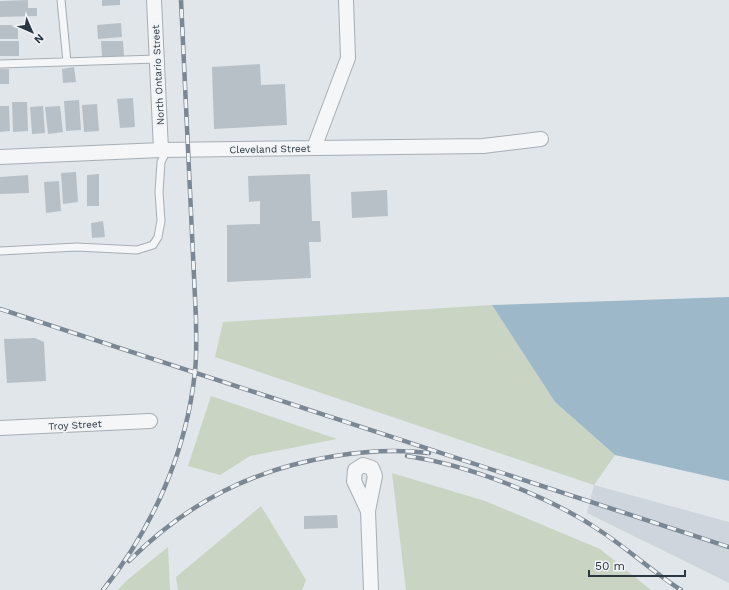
<svg xmlns="http://www.w3.org/2000/svg" width="729" height="590" viewBox="0 0 729 590" font-family="'Work Sans',sans-serif">
  <style>
    .built { fill: #cfd5dc }
    .green { fill: #c9d4c2 }
    .water { fill: #9db9c9 }
    .building { fill: #b8c0c7 }
    .lines { fill: none; stroke-linecap: round; stroke-linejoin: round }
    .service-casing { stroke: #a6aeb4; stroke-width: 9 }
    .minor-casing { stroke: #a6aeb4; stroke-width: 16 }
    .service { stroke: #f4f6f8; stroke-width: 7 }
    .minor { stroke: #f4f6f8; stroke-width: 14 }
    .rail-casing { stroke: #7b8893; stroke-width: 4.5 }
    .rail { stroke: #f1f4f7; stroke-width: 3; stroke-dasharray: 9; stroke-linecap: butt }
    .labels { text-anchor: middle; dominant-baseline: central; stroke-width: 3.5; stroke-linejoin: round; paint-order: stroke }
    .street-label { font-size: 10px; fill: #2a3641; stroke: #f1f4f7 }
  </style>
  <rect width="100%" height="100%" fill="#e1e6ea"/>
  <path class="built" d="M594,485L729,522V583L587,513Z"/>
  <path class="green" d="M492,305L555,402L615,455L594,485L215,357L223,322Z
    M211,396L337,439L250,456L220,475L188,466Z
    M392,473L485,501L600,549L651,590H406Z
    M261,506L306,580L302,590H178L176,577Z
    M168,547L170,590H118L126,581Z"/>
  <path class="water" d="M729,297V481L615,455L555,402L492,305Z"/>
  <path class="building" d="M28,0V8H37V16L0,17V1Z
    M102,0H120V5L102,6Z
    M121,23L122,37L98,39L97,25Z
    M0,25H18V39H0Z
    M0,41H19V56H0Z
    M101,41H123L124,56L102,57Z
    M260,64L261,85L285,84L287,125L214,129L212,67Z
    M74,67L76,82L63,83L62,69Z
    M0,69H9V84H0Z
    M133,98L135,127L120,128L117,99Z
    M79,100L81,130L66,131L64,101Z
    M12,102H27L28,131L13,132Z
    M97,104L99,131L84,132L82,105Z
    M0,106H9L10,131L0,132Z
    M43,106L45,133L32,134L30,107Z
    M60,106L63,132L48,134L45,107Z
    M76,172L78,202L63,204L61,173Z
    M99,174V206H87V175Z
    M310,174L312,221H320L321,242H309L311,278L227,282V225L260,224V201L249,202L248,176Z
    M28,175L29,193L0,194V177Z
    M59,181L61,211L46,213L44,182Z
    M387,190L388,216L352,218L351,192Z
    M103,221L105,237L92,238L91,223Z
    M35,338L44,342L46,381L7,383L4,339Z
    M337,515L338,528L304,529V516Z"/>
  <g class="lines">
    <defs>
      <path id="service" d="M61,0L67,62
        M0,64L157,59
        M0,251L77,247L137,250L153,245L158,237L161,221L159,192L161,162L167,150"/>
      <path id="minor" d="M154,0L161,150
        M314,148L348,58L346,0
        M0,157L161,150L483,146L541,139
        M0,428L150,421
        M368,511L354,481L355,470L363,465L372,468L375,476L368,511L371,590"/>
    </defs>
    <use href="#service" class="service-casing"/>
    <use href="#minor" class="minor-casing"/>
    <use href="#service" class="service"/>
    <use href="#minor" class="minor"/>
    <defs>
      <path id="rail" d="M0,309L729,547
        M407,456C469,465 551,497 602,532C629,550 653,572 681,590
        M129,561C188,502 253,469 335,456C366,451 397,449 429,453
        M103,590C153,528 187,451 195,371C197,354 196,336 196,319L181,0"/>
    </defs>
    <use href="#rail" class="rail-casing"/>
    <use href="#rail" class="rail"/>
  </g>
  <g class="labels">
    <g class="street-label">
      <text transform="translate(158 75) rotate(-93)">North Ontario Street</text>
      <text transform="translate(270 149) rotate(-1)">Cleveland Street</text>
      <text transform="translate(75 425) rotate(-3)">Troy Street</text>
    </g>
  </g>
  <g transform="translate(32 32) rotate(135)" stroke="#f1f4f7" stroke-width="3" paint-order="stroke">
  <path d="M0-3L7 15L0 10L-7 15Z" fill="#2a3641"/>
  <text y="-6" font-size="11" font-weight="bold" text-anchor="middle" fill="#2a3641">N</text>
  </g>
  <path d="M589 570v6h96v-6" fill="none" stroke="#2a3641" stroke-width="2"/>
  <text x="595" y="570" font-size="12" fill="#2a3641" stroke="#f1f4f7" stroke-width="3" paint-order="stroke">50 m</text>
</svg>
